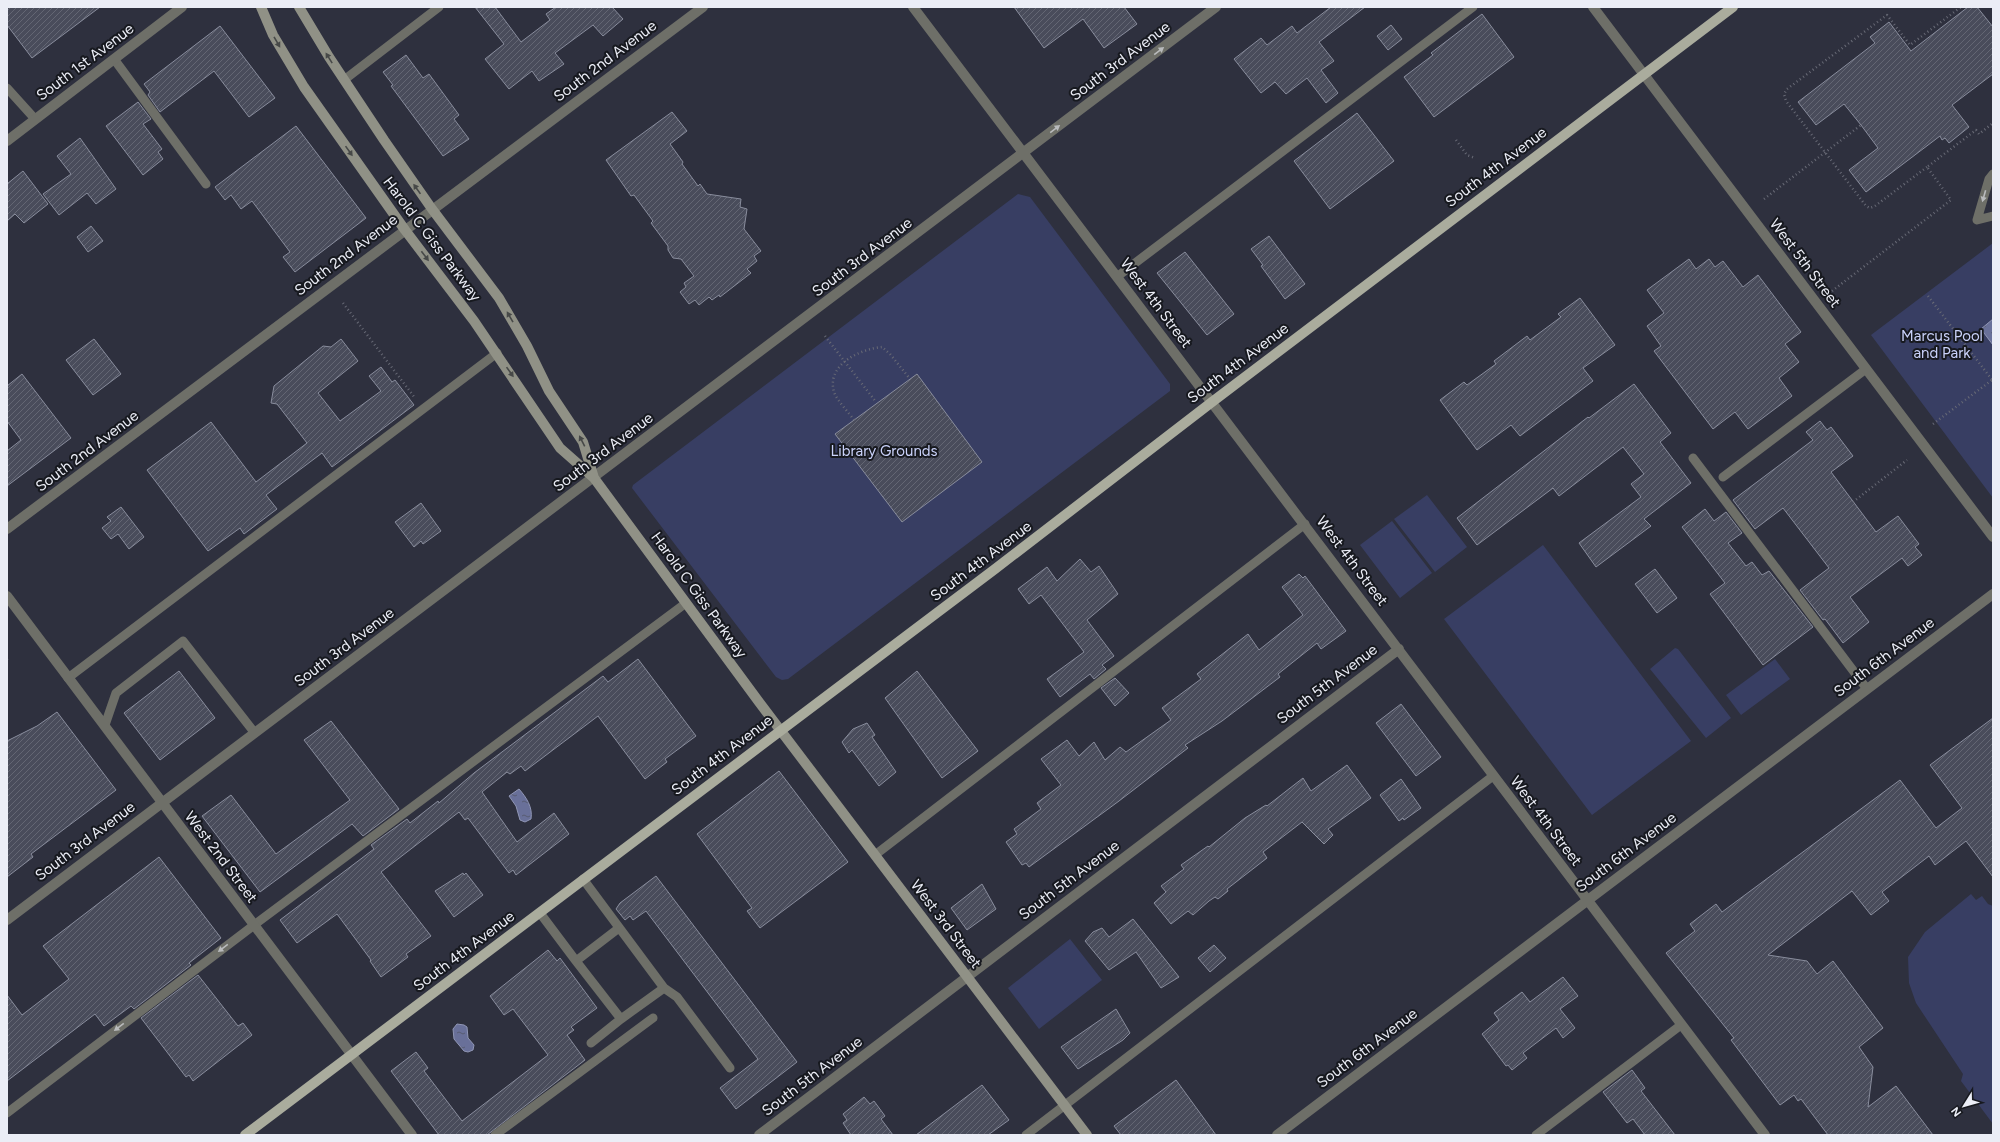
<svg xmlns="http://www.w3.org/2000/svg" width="2000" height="1142" viewBox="0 0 2000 1142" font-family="Figtree,sans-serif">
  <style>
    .park { fill: #383e63 }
    .water { fill: url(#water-ripples); stroke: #9096b5 }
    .building { fill: url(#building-hatch); stroke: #898d9d }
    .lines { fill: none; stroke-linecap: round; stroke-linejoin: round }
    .path { stroke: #686a76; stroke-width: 2.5; stroke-dasharray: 1 3; stroke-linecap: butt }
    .lane { stroke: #6e6f68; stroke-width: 9 }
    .street { stroke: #6e6f68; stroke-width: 10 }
    .secondary { stroke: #909186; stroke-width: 10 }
    .primary { stroke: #aaac9d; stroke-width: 10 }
    .oneway { fill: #474948 }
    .oneway2 { fill: #b9bbbd }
    .labels { text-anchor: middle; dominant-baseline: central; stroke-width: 4; stroke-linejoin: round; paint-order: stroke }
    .street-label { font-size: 15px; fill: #ebedf6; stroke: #17191f }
    .park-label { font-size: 15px; fill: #cad2fa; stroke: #17191f }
  </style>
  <defs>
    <pattern id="water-ripples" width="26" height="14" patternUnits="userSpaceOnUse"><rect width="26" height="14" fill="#697099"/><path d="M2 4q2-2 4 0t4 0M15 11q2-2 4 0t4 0" fill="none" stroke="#585c72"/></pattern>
    <pattern id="building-hatch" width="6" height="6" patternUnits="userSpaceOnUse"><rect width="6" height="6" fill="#494c5b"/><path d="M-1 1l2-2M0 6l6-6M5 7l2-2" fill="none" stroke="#636673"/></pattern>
  </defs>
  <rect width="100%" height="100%" fill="#2e303e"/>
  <path class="park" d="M1018,194L1030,197L1170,384V391L788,679L782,680L776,677L632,488L633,485Z
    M1993,243V498L1871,335Z
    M1427,495L1467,547L1435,572L1394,519Z
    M1392,521L1432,573L1400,598L1360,545Z
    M1543,545L1691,741L1592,815L1444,619Z
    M1675,648L1678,649L1731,718L1706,738L1650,669Z
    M1775,659L1790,679L1741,715L1726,695Z
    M1971,894L1976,900L1982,896L1988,904L1993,906V1124L1961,1081L1963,1074L1916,1003L1909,983L1908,957L1925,932Z
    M1070,939L1102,980L1039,1029L1008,988Z"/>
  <path class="water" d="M1993,319V345L1981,329Z
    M519,789C526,797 533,807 531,819L525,822L520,820L516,806L509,796Z
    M457,1024L464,1025L467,1027L468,1038L474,1045L473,1050L468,1052L464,1051L454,1039L453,1029Z"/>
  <path class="building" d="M7,7H100L32,58L7,25Z
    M475,7H495L521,42L550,20L546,14L556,7H612L623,19L603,36L593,25L555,53L564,64L539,81L532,71L509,89L485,59L504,44Z
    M1014,7H1124L1137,24L1104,48L1083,19L1044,48Z
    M1331,7H1365L1319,42L1334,61L1321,70L1338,93L1326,103L1307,78L1286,94L1275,82L1261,93L1234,59L1261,38L1267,45L1292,26L1297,33Z
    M1968,7H1977L1993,27V74L1952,105L1969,127L1949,143L1945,138L1942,140L1940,136L1866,192L1849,170L1878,148L1861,125L1844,104L1816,125L1798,102L1875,43L1870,37L1889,22L1911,51Z
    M1482,14L1514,57L1434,117L1404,77L1433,55L1431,53Z
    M1391,25L1402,39L1388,50L1377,36Z
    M220,26L275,98L249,117L214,71L160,112L148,95L150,92L144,84Z
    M406,55L423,78L429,74L459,115L454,119L469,139L443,156L391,86L393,85L383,72Z
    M138,102L151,119L143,124L162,149L158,152L163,159L143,175L106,126Z
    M672,112L687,131L670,144L683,162L682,164L698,186L700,184L707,194L741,199L740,207L747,209L744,229L761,251L754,256L757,261L747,269L751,273L720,297L719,295L712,300L709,297L699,305L695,300L689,304L680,292L686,287L684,283L694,276L681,259L673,258L668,250V246L651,223L653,221L634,195L631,196L606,160Z
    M1357,113L1394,161L1330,209L1294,161Z
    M296,126L366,218L295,272L283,257L290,252L252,201L241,209L231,195L225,200L215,187Z
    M80,138L116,189L96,204L87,193L59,215L43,194L71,174L57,156Z
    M23,171L48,204L24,223L15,214L7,221V184Z
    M91,226L103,241L88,252L77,237Z
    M1269,236L1305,284L1285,299L1261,266L1263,265L1251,249Z
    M1185,252L1234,314L1207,335L1157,273Z
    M1689,259L1696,269L1709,259L1715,267L1723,261L1743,287L1758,275L1801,332L1785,344L1799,362L1779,378L1792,396L1748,429L1735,412L1713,429L1654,351L1661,346L1647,326L1664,313L1647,290Z
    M1580,298L1615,345L1583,368L1593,381L1520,436L1511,425L1477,450L1440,400L1464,382L1467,385L1496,364L1494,361L1527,336L1530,340L1561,317L1558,314Z
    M94,339L121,374L93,395L66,360Z
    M341,339L358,361L318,393L340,421L381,391L369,376L381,367L392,382L395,380L414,405L332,467L322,453L266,495L277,509L244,534L240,528L208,551L147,470L211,422L256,482L307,443L277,404L271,403L274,386L323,346L331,347Z
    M22,374L71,438L7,486V451L21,440L7,421V386Z
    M917,374L982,462L902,522L835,434Z
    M1634,384L1671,433L1660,442L1691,483L1644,519L1651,526L1596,567L1579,543L1641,497L1631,484L1644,474L1623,447L1559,496L1553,488L1477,545L1457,518L1588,417L1589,418Z
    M1820,421L1827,430L1831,427L1853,456L1831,472L1876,532L1898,516L1919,544L1915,547L1922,555L1908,566L1902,558L1850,597L1869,622L1843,643L1825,619L1823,620L1800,590L1829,568L1783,508L1755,529L1733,500L1813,440L1806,432Z
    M421,503L441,531L423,544L421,541L414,547L395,522Z
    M121,507L144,537L129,549L118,534L111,539L102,528L111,521L107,517Z
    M1705,509L1714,521L1726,512L1742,533L1728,543L1746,566L1752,562L1762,575L1769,571L1813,627L1763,665L1710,594L1725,583L1682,527Z
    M1080,559L1091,572L1099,566L1118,594L1087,620L1114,656L1102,665L1106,669L1094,679L1090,674L1060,697L1047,679L1084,652L1041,595L1029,604L1018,589L1047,567L1057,581Z
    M1655,569L1677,598L1657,613L1635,584Z
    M1299,574L1303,578L1305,576L1346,631L1321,649L1317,643L1278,674L1280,677L1222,721L1185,745L1188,748L1119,801L1029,867L1026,863L1022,865L1006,842L1017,834L1014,829L1041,809L1037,803L1061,785L1041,759L1067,740L1079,756L1094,742L1105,760L1120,747L1126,752L1171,720L1162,708L1201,679L1197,674L1248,634L1259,650L1303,615L1282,587Z
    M638,659L696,736L665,759L667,762L645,779L598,716L525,771L521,766L510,774L507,772L482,792L517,842L554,813L569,834L516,875L513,870L509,873L468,818L465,820L459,812L381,872L431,936L406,954L408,957L381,977L370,961L371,960L337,914L297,943L280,920L374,849L371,845L407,819L410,823L438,801L439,803L474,773L603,676L608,682Z
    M179,671L215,718L160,760L124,713Z
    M917,671L978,751L942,778L885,698Z
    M1115,678L1129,693L1115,706L1101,688Z
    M1401,704L1441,757L1416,776L1376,723Z
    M57,712L116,790L31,854L33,857L7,877V741L37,726Z
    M1993,718V877L1966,841L1935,865L1929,856L1882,892L1889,901L1871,915L1852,891L1768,955L1807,961L1817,974L1833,961L1883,1028L1859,1047L1873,1067L1868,1107L1896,1086L1933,1135H1828L1801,1099L1798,1101L1794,1095L1780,1105L1731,1040L1734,1038L1666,953L1695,931L1690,924L1716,904L1722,912L1900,780L1936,828L1962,808L1930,765Z
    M331,721L399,809L363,836L352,824L260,892L202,816L231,795L276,854L350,800L304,740Z
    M867,723L875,735L872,737L896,772L879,786L852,750L849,753L842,742L853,729Z
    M1347,765L1371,798L1328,829L1333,835L1324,844L1302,822L1263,852L1267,858L1227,889L1228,891L1218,899L1215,897L1209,901L1193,915L1188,911L1171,924L1154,903L1166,892L1161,886L1184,869L1181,865L1208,846L1209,847L1245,818L1266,805L1267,806L1303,778L1311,791Z
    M779,771L848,862L760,928L747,911L752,908L697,834Z
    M1401,779L1421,808L1404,820L1403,818L1399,821L1380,795Z
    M159,857L221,938L189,963L191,965L134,1009L131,1006L104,1026L95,1014L7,1081V995L22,1015L69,979L43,946Z
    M463,873L464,875L466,873L483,895L454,917L435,891Z
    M656,876L797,1062L736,1109L720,1088L758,1059L646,911L633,920L630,916L625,920L616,909L620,903Z
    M982,884L996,909L967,930L951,908Z
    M1133,919L1179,977L1161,988L1136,952L1109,970L1085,941L1093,932L1102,928L1109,937Z
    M1214,945L1226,958L1210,972L1198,958Z
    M548,950L557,961L560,958L597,1008L571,1027L574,1030L567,1035L585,1060L487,1135H439L391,1071L416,1052L428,1068L424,1071L462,1121L548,1055L513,1009L504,1015L490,996Z
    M198,975L238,1026L243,1023L252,1035L193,1081L189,1075L186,1077L141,1018Z
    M1563,977L1578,996L1560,1009L1575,1028L1563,1038L1556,1028L1523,1053L1527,1058L1512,1070L1508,1065L1506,1066L1482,1034L1499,1020L1494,1013L1522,992L1530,1002Z
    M1116,1009L1130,1033L1123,1040L1078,1069L1061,1047Z
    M1632,1070L1645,1088L1641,1091L1675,1135H1645L1633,1119L1627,1123L1603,1092Z
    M1176,1080L1216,1135H1121L1114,1126Z
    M982,1085L1009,1120L988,1135H916Z
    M864,1097L870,1104L874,1101L885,1116L881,1119L893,1135H851L843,1123L847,1120L843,1114Z"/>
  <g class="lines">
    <path class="path" d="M1456,140L1467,155L1475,158
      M1927,167L1875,206L1870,208L1866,206L1786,101L1784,94L1787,89L1887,15L1910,45L1961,7
      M1764,199L1861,125
      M1832,291L1951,200L1927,167L1976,130L1979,134L1993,123
      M1928,296L1993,381
      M343,303L415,398
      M825,336L876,402
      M854,420C849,413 836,399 834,392C826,364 861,349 882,347L890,354L910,379
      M1933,424L1992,380
      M1853,502L1907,460
      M7,659L10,657"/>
    <path class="lane" d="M114,59L206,184
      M344,80L439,7
      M7,88L35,119
      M1993,174L1989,179L1977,220L1993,216
      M1118,276L1473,7
      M1693,458L1867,689
      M1723,477L1866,369
      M68,678L497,353
      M105,725L116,693L183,641L254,732
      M875,855L1305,524
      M583,879L664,988L677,997L730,1068
      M540,913L576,961
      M619,928L576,961L621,1019L664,988
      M591,1043L621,1019
      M7,1113L254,925L686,603
      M495,1135L653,1018
      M1026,1135L1493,776
      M1536,1135L1681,1025"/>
    <path class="street" d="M913,7L1765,1135
      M1593,7L1993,537
      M7,141L182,7
      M7,529L703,7
      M7,596L412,1135
      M7,920L1216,7
      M759,1135L1399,649
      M1277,1135L1993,594"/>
    <path class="secondary" d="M261,7L273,35L304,87L405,230L474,321L560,448L594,478L759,702L1087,1135
      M299,7L329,57L384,140L432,209L499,298L527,346L549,391L583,442L594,478"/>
    <path class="primary" d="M245,1135L995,569L1212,402L1733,7"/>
  </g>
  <defs><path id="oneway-solid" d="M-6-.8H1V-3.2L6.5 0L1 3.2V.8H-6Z"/></defs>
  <g class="oneway">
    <use href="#oneway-solid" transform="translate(277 42) rotate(60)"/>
    <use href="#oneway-solid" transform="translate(329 58) rotate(-122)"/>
    <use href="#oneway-solid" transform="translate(349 151) rotate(55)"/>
    <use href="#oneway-solid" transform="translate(417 189) rotate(-125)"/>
    <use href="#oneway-solid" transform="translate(425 256) rotate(53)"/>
    <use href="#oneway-solid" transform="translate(510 317) rotate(-120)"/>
    <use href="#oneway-solid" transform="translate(510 372) rotate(55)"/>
    <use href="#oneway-solid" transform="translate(582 441) rotate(-117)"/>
  </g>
  <g class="oneway2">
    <use href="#oneway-solid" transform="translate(1159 51) rotate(-37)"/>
    <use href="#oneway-solid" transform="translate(1055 129) rotate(-37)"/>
    <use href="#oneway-solid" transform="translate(1984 196) rotate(106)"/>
    <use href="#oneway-solid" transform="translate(223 948) rotate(143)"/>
    <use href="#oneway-solid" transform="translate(119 1027) rotate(143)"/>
  </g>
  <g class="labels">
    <g class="street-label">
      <text transform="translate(605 61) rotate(-37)">South 2nd Avenue</text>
      <text transform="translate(1120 61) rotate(-37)">South 3rd Avenue</text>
      <text transform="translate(85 62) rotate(-37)">South 1st Avenue</text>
      <text transform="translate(1496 167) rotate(-37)">South 4th Avenue</text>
      <text transform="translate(432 239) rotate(53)">Harold C Giss Parkway</text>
      <text transform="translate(346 255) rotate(-37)">South 2nd Avenue</text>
      <text transform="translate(862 257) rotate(-37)">South 3rd Avenue</text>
      <text transform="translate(1805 263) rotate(53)">West 5th Street</text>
      <text transform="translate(1156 303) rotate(53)">West 4th Street</text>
      <text transform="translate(1238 363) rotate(-37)">South 4th Avenue</text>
      <text transform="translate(87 451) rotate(-37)">South 2nd Avenue</text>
      <text transform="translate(603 452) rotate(-37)">South 3rd Avenue</text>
      <text transform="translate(981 561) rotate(-37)">South 4th Avenue</text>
      <text transform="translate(1352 561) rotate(53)">West 4th Street</text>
      <text transform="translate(699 595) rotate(54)">Harold C Giss Parkway</text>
      <text transform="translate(344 647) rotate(-37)">South 3rd Avenue</text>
      <text transform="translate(1884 657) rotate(-37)">South 6th Avenue</text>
      <text transform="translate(1327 684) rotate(-37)">South 5th Avenue</text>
      <text transform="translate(722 755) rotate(-37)">South 4th Avenue</text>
      <text transform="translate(1546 821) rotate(53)">West 4th Street</text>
      <text transform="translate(85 841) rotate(-37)">South 3rd Avenue</text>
      <text transform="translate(1626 852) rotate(-37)">South 6th Avenue</text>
      <text transform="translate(221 857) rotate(53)">West 2nd Street</text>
      <text transform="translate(1069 880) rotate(-37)">South 5th Avenue</text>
      <text transform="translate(946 924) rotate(53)">West 3rd Street</text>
      <text transform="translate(464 951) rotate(-37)">South 4th Avenue</text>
      <text transform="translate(1367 1048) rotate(-37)">South 6th Avenue</text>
      <text transform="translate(812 1076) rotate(-37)">South 5th Avenue</text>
    </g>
    <g class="park-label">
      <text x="1942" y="336">Marcus Pool<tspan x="1942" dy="17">and Park</tspan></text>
      <text x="884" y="451">Library Grounds</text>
    </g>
  </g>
  <rect width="2000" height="1142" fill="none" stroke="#ebedf6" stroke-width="16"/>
  <g transform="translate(1964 1106) rotate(233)" stroke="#17191f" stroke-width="3" paint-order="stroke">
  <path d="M0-3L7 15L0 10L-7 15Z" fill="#ebedf6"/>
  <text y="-6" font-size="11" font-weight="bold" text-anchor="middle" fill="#ebedf6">N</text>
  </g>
</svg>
